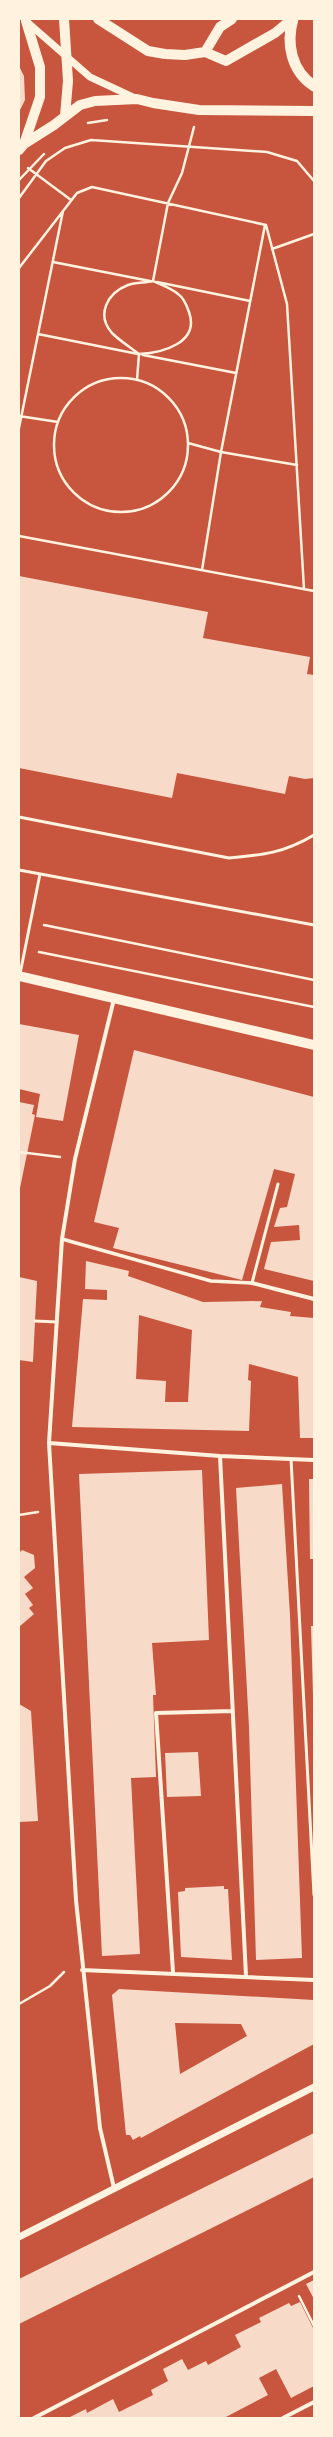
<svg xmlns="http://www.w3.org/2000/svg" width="333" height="2437" viewBox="0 0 333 2437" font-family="'Sofia Sans Condensed',sans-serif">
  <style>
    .building { fill: #f7dbc8; fill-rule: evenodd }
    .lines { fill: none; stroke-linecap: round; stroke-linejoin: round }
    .path { stroke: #fff3e0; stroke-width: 2.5 }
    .service { stroke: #fff3e0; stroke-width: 3 }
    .pedestrian { stroke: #fff3e0; stroke-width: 3.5 }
    .minor { stroke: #fff3e0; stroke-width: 4 }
    .tertiary { stroke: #fff3e0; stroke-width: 7 }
    .primary { stroke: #fff3e0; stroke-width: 10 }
    .trunk { stroke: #fff3e0; stroke-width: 11 }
  </style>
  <rect width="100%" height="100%" fill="#c8553d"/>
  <path class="building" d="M19,66L24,76L25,100L19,112Z
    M19,576L208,612L203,638L310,657L307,674L314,675V778L305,779L289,776L285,794L177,773L172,798L19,768Z
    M19,1024L79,1035L63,1121L36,1117L40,1094L19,1089Z
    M134,1050L314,1097V1281L264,1269L271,1242L300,1240L299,1225L274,1227L280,1208L287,1207L295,1174L274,1169L242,1280L113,1248L119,1228L94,1222Z
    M19,1102L34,1105L32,1114L35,1115L20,1188Z
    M86,1261L129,1271L128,1276L203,1302L262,1301L260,1307L291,1312L290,1316L314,1318V1438H300L298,1377L249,1364L248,1380L251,1381L249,1431L72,1427L83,1299L107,1300V1290L85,1289ZM139,1315L192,1330L188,1402H165L166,1381L136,1379Z
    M19,1277L37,1281L33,1362L19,1360Z
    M202,1470L209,1640L152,1643L156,1695H153L156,1777L131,1778L140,1954L102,1956L79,1474Z
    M309,1479H314V1559H310Z
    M282,1484L290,1615L302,1958L256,1960L249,1727L236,1488Z
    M22,1550L34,1555L35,1568L24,1577L33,1588L25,1594L33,1605L29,1608L34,1614L19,1627V1553Z
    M311,1626H314V1695H313Z
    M19,1704L31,1711L38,1821L19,1822Z
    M198,1752L201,1796L167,1797L165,1753Z
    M224,1886V1889H228L232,1960L181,1957L178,1892L185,1891V1888Z
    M119,1989L314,2000V2044L141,2138L140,2136L133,2140L130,2135H126L112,1995ZM175,2023L241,2024L247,2036L180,2074Z
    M314,2133V2177L19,2324V2279Z
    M314,2280V2299L306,2284Z
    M300,2302L314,2330V2386L291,2398L276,2369L259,2378L268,2395L224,2418H68L86,2409L87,2413L113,2399L119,2412L153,2395L151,2390L168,2381L163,2369L182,2359L188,2370L206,2361L208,2365L241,2347L235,2335L261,2322L259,2318L289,2303L291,2306Z"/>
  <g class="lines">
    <path class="path" d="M88,123L107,120
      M28,168L71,200
      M19,180L44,154
      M19,198L46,161L65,148L91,140L267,152L297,161L314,181
      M265,225L221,452L297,465
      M272,249L314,234
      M53,262L150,281
      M19,268L77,193L92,187L266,225L287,304L304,589
      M153,281C161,285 171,288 178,294C184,298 187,306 189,312C200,343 162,353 139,354C130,347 120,341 112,333C96,315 107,293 128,285C136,282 145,283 153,281Z
      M153,281L168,203L182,173L194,127
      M157,282L250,301
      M38,334L138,354
      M143,355L236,373
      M54 445a67 67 0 1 1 134 0a67 67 0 1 1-134 0Z
      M137,380L139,354
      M19,416L58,422
      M19,428L63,211
      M188,443L221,452L202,570
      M19,536L314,591
      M44,925L314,980
      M39,952L314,1007
      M19,1152L60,1157
      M19,1515L38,1512
      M19,2004L50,1986L64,1972
      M299,2296L314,2326"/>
    <path class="service" d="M19,817L229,858C263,855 284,853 314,835
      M19,870L314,925
      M20,974L40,874
      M252,1283L278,1184
      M35,1321L57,1322
      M291,1459L314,1895"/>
    <path class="pedestrian" d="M62,1239L211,1281L252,1283"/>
    <path class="minor" d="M114,999L75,1159L62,1239L49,1443L76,1900L100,2128L114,2188
      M252,1283L314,1299
      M49,1443L220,1456L314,1460
      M220,1456L246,1976
      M82,1970L314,1980
      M173,1972L156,1713L233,1711
      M34,2418L314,2272
      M283,2418L314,2402"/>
    <path class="tertiary" d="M27,22L90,77L135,98
      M19,2237L314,2087"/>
    <path class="primary" d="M64,19L68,81L65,116
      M98,19L148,51L165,54L185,55L205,52L226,61L275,33L292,19
      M205,52L220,27L232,19
      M24,144L54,125L80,105L95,101L137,99L153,103L199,110L314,111
      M19,150L24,144L40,97V67L26,21
      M19,976L314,1045"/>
    <path class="trunk" d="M293,19C286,43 291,71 314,86"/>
  </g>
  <rect width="333" height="2437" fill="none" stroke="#fff3e0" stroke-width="40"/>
</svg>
